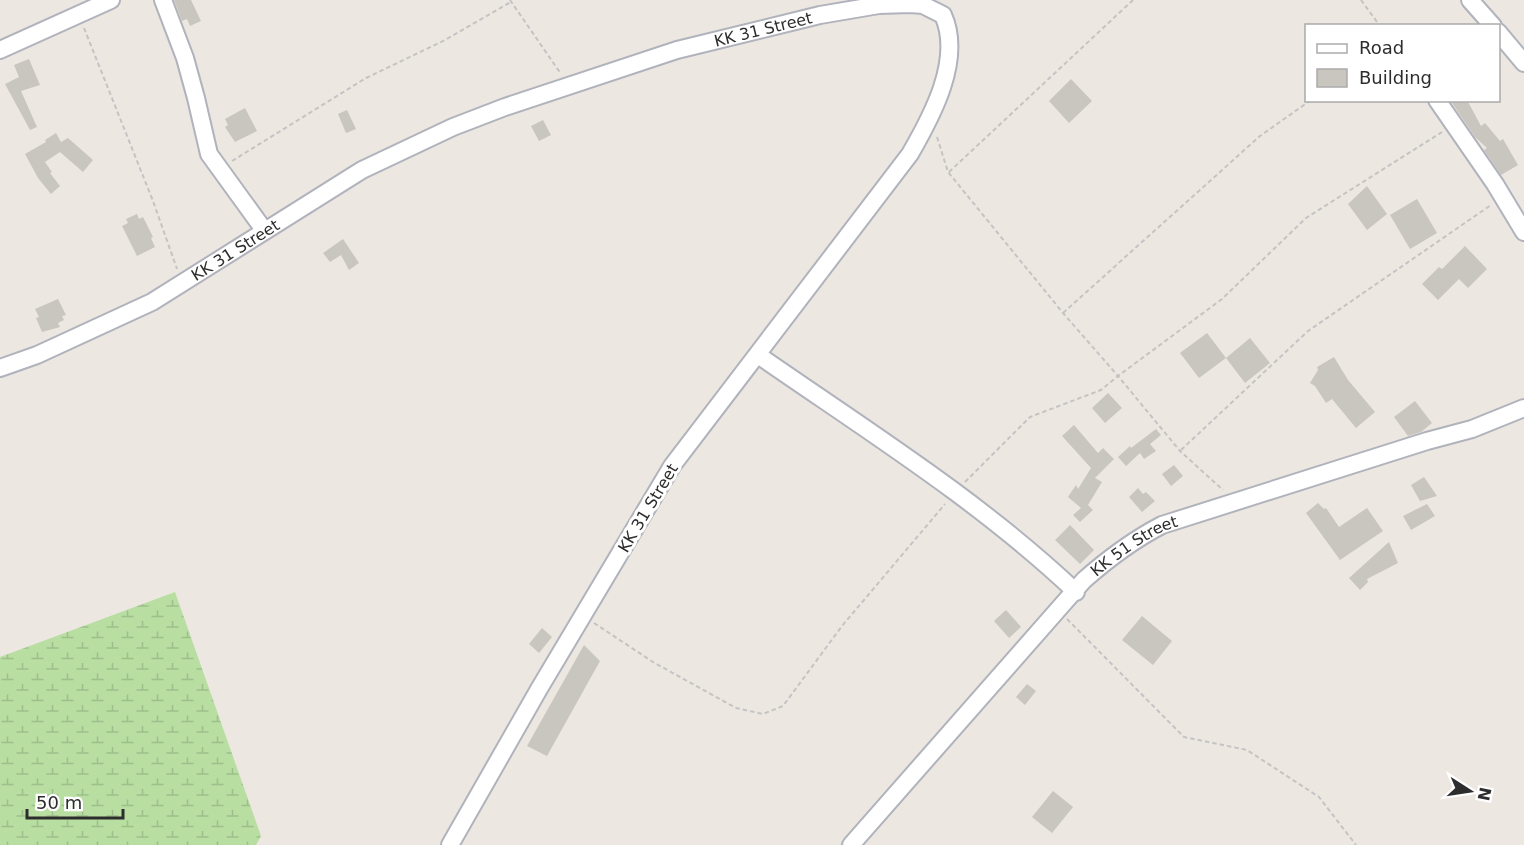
<svg xmlns="http://www.w3.org/2000/svg" width="1524" height="845" viewBox="0 0 1524 845" font-family="'DejaVu Sans',sans-serif">
  <style>
    .wetland { fill: url(#wetland-marsh) }
    .building { fill: #c9c5bf }
    .lines { fill: none; stroke-linecap: round; stroke-linejoin: round }
    .minor-casing { stroke: #b1b3bc; stroke-width: 20 }
    .path { stroke: #c4c4c4; stroke-width: 2; stroke-dasharray: 4.5 3; stroke-linecap: butt }
    .minor { stroke: #fff; stroke-width: 16 }
    .labels { text-anchor: middle; dominant-baseline: central; stroke-width: 6; stroke-linejoin: round; paint-order: stroke }
    .street-label { font-size: 16px; fill: #2d2d2d; stroke: #fff }
  </style>
  <defs>
    <pattern id="wetland-marsh" width="20" height="14" patternUnits="userSpaceOnUse" patternTransform="scale(1.5)"><rect width="20" height="14" fill="#b8dea2"/><path d="M1 5h8M5 5V1M11 12h8M15 12V8" fill="none" stroke="#9ebf8c"/></pattern>
  </defs>
  <rect width="100%" height="100%" fill="#ede7e1"/>
  <path class="wetland" d="M175,592L261,836L256,845H0V657Z"/>
  <path class="building" d="M174,0H191L201,21L190,26L187,19L182,21Z
    M29,59L40,85L21,91L37,127L30,130L5,84L19,77L14,65Z
    M1071,79L1092,101L1069,123L1049,101Z
    M1450,100H1467L1481,126L1485,123L1500,141L1503,139L1518,165L1501,175L1484,150L1487,148L1475,137Z
    M245,108L257,131L235,142L225,127L228,125L225,119Z
    M347,110L356,129L346,133L338,114Z
    M543,120L551,135L539,141L531,126Z
    M56,133L61,142L68,138L93,160L83,172L60,152L45,162L52,172L50,173L60,186L51,194L38,178L25,154L46,142L45,140Z
    M1367,186L1387,214L1367,230L1348,204Z
    M1417,199L1437,233L1410,249L1390,215Z
    M137,214L139,219L143,217L153,237L151,238L155,247L137,256L122,226L128,223L126,219Z
    M343,239L359,263L349,270L341,255L330,262L323,253Z
    M1465,246L1487,269L1468,288L1459,279L1438,300L1422,284L1439,267L1442,269Z
    M58,299L66,315L62,316L64,320L58,323L60,327L42,332L36,318L39,317L35,309Z
    M1207,333L1226,358L1199,378L1180,353Z
    M1250,338L1270,363L1245,383L1226,358Z
    M1334,357L1348,380L1375,412L1356,428L1332,399L1326,403L1315,386L1310,383L1318,370L1317,367Z
    M1108,393L1122,408L1105,423L1092,408Z
    M1415,401L1432,423L1421,432L1408,436L1394,417Z
    M1074,425L1098,453L1103,448L1114,459L1095,478L1102,482L1088,505L1093,510L1080,522L1073,515L1081,508L1068,497L1076,485L1078,489L1091,468L1062,436Z
    M1156,429L1161,435L1150,444L1156,451L1144,459L1140,453L1126,466L1118,457L1130,446L1131,448Z
    M1174,465L1183,476L1171,486L1162,474Z
    M1424,477L1437,496L1420,501L1411,485Z
    M1138,488L1143,494L1146,492L1155,501L1142,512L1129,497Z
    M1318,503L1324,509L1326,508L1339,527L1367,508L1383,531L1340,560L1306,513Z
    M1427,504L1435,516L1411,530L1403,516Z
    M1070,525L1094,550L1080,564L1055,540Z
    M1389,542L1398,563L1367,579L1368,582L1360,590L1349,578Z
    M1006,610L1021,627L1009,638L994,621Z
    M1142,616L1172,641L1153,665L1122,640Z
    M542,628L552,637L539,653L529,644Z
    M584,645L600,661L547,756L527,746Z
    M1027,684L1036,691L1025,705L1016,697Z
    M1053,791L1073,807L1052,833L1032,817Z"/>
  <g class="lines">
    <defs>
      <g id="minor">
        <path d="M163,0L185,58L196,98L209,154L264,230"/>
        <path d="M1470,0L1493,26"/>
        <path d="M1498,32L1524,63"/>
        <path d="M0,50L111,0"/>
        <path d="M1437,100L1495,184L1524,232"/>
        <path d="M758,355C866,430 980,501 1076,592"/>
        <path id="s1" d="M0,368L37,355L152,302L362,170L453,127L505,107L677,50L820,15L879,5L910,4L923,5L943,15C963,59 932,116 910,154L672,466L539,689L450,845"/>
        <path id="s2" d="M851,845L1084,580C1109,558 1133,540 1162,525L1427,441L1472,429L1524,408"/>
      </g>
    </defs>
    <use href="#minor" class="minor-casing"/>
    <path class="path" d="M510,0L561,74
      M1361,0L1380,26
      M84,28L153,201L177,269
      M937,137L948,172L1063,313L1118,376L1222,299L1306,218L1442,132
      M232,161L366,78L445,40L511,2
      M949,172L1133,0
      M1063,313L1260,136L1311,100
      M1181,450L1308,331L1491,205
      M965,482L1030,417L1101,390L1118,376L1180,451L1223,490
      M1067,619L1184,737L1247,750L1319,797L1356,845
      M594,623L653,662L736,708L763,714L783,706L842,626L945,504"/>
    <use href="#minor" class="minor"/>
  </g>
  <g class="labels">
    <g class="street-label">
      <text stroke="none"><textPath href="#s1" startOffset="840">KK 31 Street</textPath></text>
      <text stroke="none"><textPath href="#s1" startOffset="264">KK 31 Street</textPath></text>
      <text transform="translate(648 508) rotate(-59)">KK 31 Street</text>
      <text stroke="none"><textPath href="#s2" startOffset="414">KK 51 Street</textPath></text>
    </g>
  </g>
  <rect x="1305" y="24" width="195" height="78" fill="#ffffff" stroke="#ababab" stroke-width="1.5"/>
  <rect x="1317" y="44" width="30" height="9" fill="#ffffff" stroke="#ababab" stroke-width="1.5"/>
  <text x="1359" y="54" font-size="18" fill="#2d2d2d">Road</text>
  <rect x="1317" y="69" width="30" height="18" fill="#c9c5bf" stroke="#ababab" stroke-width="1.5"/>
  <text x="1359" y="84" font-size="18" fill="#2d2d2d">Building</text>
  <g transform="translate(1470 791) rotate(102)" stroke="#ffffff" stroke-width="4.5" paint-order="stroke">
  <path d="M0-4.5L10 22L0 15L-10 22Z" fill="#2d2d2d"/>
  <text y="-9" font-size="16" font-weight="bold" text-anchor="middle" fill="#2d2d2d">N</text>
  </g>
  <path d="M27 809v9h96v-9" fill="none" stroke="#2d2d2d" stroke-width="3"/>
  <text x="36" y="809" font-size="18" fill="#2d2d2d" stroke="#ffffff" stroke-width="4.5" paint-order="stroke">50 m</text>
</svg>
